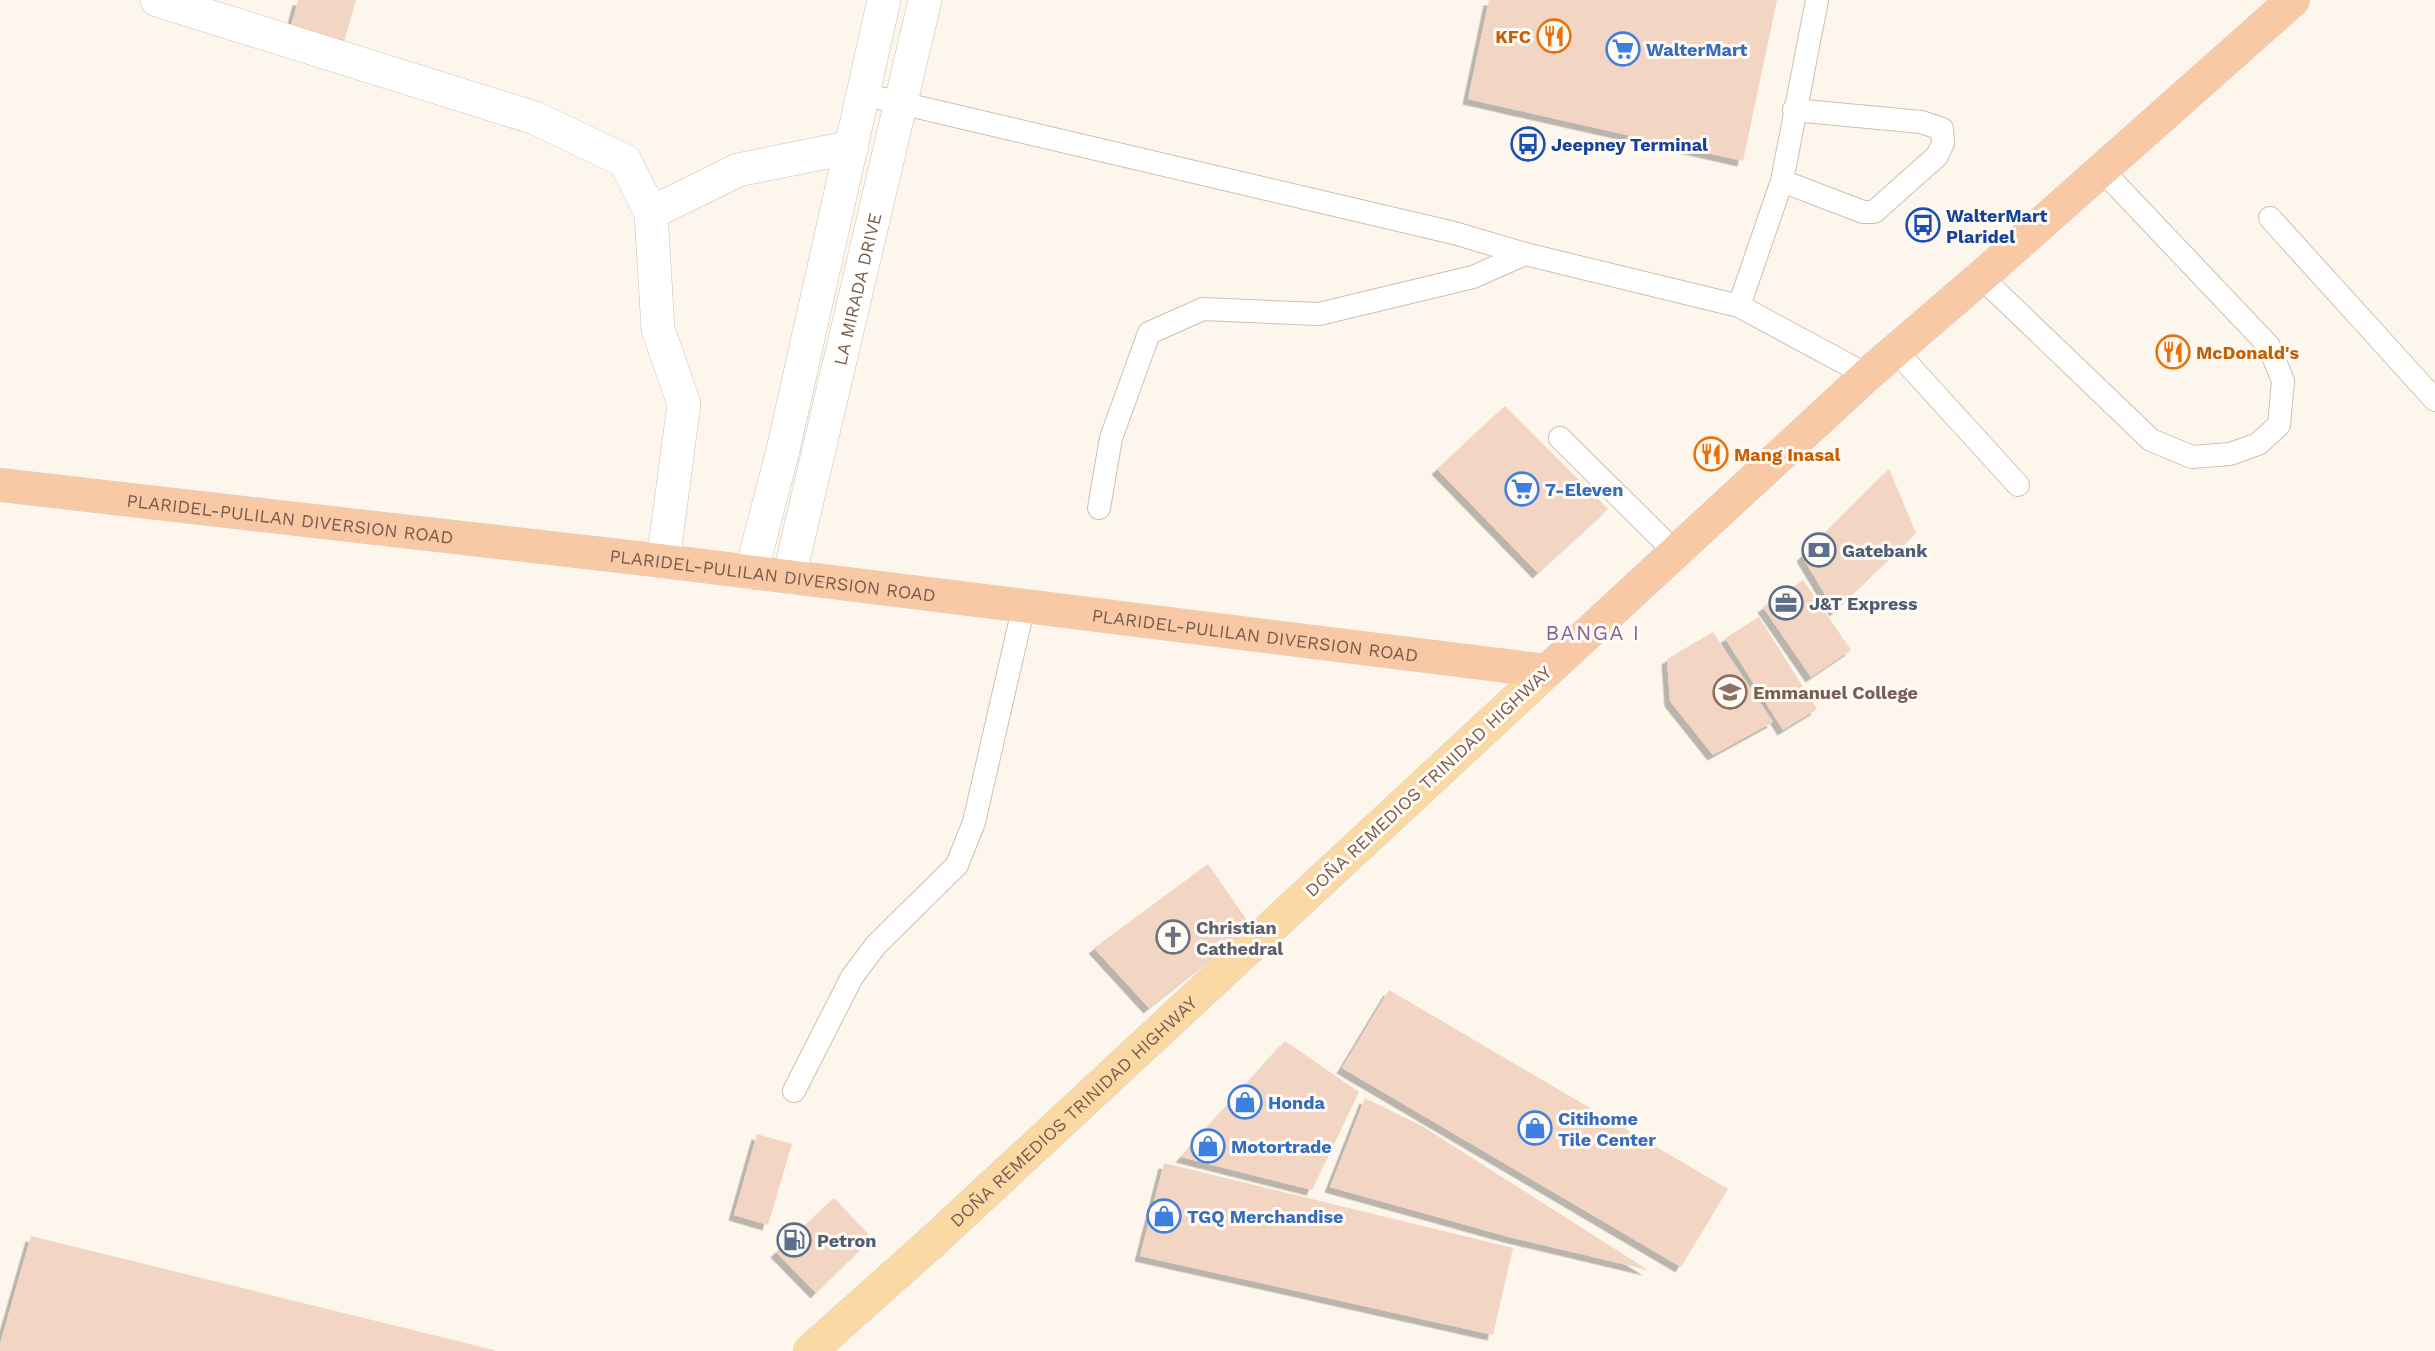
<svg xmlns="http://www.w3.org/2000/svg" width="2435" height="1351" viewBox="0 0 2435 1351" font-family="'Work Sans',sans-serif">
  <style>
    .building { fill: #f3d5c3; filter: url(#shadow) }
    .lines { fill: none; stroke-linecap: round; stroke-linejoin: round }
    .service-casing { stroke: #d1beb0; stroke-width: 24 }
    .minor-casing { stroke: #d1beb0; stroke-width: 34 }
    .primary-casing { stroke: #dad1cd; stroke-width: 34 }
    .trunk-casing { stroke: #dad1cd; stroke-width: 34 }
    .service { stroke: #fff; stroke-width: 22 }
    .minor { stroke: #fff; stroke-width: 33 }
    .primary { stroke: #fbd9a5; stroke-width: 33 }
    .trunk { stroke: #f9c8a4; stroke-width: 33 }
    .labels { text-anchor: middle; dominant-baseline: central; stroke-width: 6; stroke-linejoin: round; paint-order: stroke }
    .food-label { font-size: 18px; font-weight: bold; fill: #c56008; stroke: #fffaf3; text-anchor: start }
    .shop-label { font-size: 18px; font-weight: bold; fill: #366cbe; stroke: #fffaf3; text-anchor: start }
    .transit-label { font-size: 18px; font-weight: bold; fill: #164399; stroke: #fffaf3; text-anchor: start }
    .street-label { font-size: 18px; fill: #7a5c4d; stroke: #fffaf3 }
    .service-label { font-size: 18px; font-weight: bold; fill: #4e5e75; stroke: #fffaf3; text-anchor: start }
    .education-label { font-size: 18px; font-weight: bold; fill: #785e54; stroke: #fffaf3; text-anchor: start }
    .worship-label { font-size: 18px; font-weight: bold; fill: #5b616d; stroke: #fffaf3; text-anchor: start }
    .quarter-label { font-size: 21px; letter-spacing: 1.5px; fill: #846695; stroke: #fffaf3 }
  </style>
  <defs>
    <filter id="shadow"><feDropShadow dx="-5.5" dy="5.5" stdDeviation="0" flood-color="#0004"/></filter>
  </defs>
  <rect width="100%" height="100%" fill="#fdf6ec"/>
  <path class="building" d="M298,0H356L343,45L290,30Z
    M1489,0H1777L1743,161L1468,99Z
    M1505,406L1608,509L1538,573L1437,469Z
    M1889,469L1916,533L1835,611L1802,556Z
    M1803,580L1851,650L1811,677L1763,607Z
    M1759,617L1817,709L1783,730L1725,638Z
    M1713,632L1773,722L1713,755L1670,701L1667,659Z
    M1208,864L1251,926L1149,1008L1094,948Z
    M1389,990L1728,1189L1681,1267L1342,1068Z
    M1285,1041L1359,1092L1312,1190L1181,1157Z
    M1365,1098L1422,1126L1648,1270L1509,1237L1330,1187Z
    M757,1134L792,1144L768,1225L734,1215Z
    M1164,1163L1513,1248L1493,1335L1140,1256Z
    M834,1198L872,1238L816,1293L776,1252Z
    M31,1236L494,1350V1351H0V1344Z"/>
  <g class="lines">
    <defs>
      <path id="service" d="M862,94L1454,233L1525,254L1739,306L1867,375
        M1782,181L1863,212H1874L1937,156L1943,143L1942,129L1921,122L1794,110
        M2270,218L2435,400
        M1981,277L2151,440L2192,457L2230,454L2258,444L2279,425L2283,381L2269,346L2102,170
        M1739,306L1782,181L1817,0
        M1896,351L2018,485
        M1560,438L1676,553
        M1099,508L1111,438L1149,333L1203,309L1319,314L1473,277L1525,254
        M794,1091L852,977L876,945L957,865L974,822L1024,605"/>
      <g id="minor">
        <path d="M157,0L535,118L625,161L651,213L658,329L684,404L663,561"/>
        <path d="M651,213L738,170L852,147"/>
        <path d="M751,573L783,450L884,0"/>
        <path id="s1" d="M789,577L925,0"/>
      </g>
      <g id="primary">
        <path id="s2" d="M810,1351L931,1243L1547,671"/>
      </g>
      <g id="trunk">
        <path id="s3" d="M0,485L663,561L1547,671L1867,375L1981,277L2293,0"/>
      </g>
    </defs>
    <use href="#service" class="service-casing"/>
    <use href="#minor" class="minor-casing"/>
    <use href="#primary" class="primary-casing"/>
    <use href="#trunk" class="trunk-casing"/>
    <use href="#service" class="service"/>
    <use href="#minor" class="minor"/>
    <use href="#primary" class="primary"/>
    <use href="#trunk" class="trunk"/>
  </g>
  <defs>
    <symbol id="restaurant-ring" viewBox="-11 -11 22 22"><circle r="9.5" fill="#fffaf3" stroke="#e8710a" stroke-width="1.5"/><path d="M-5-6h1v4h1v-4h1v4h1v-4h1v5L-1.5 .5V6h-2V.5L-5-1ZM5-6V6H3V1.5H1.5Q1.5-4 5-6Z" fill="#e8710a"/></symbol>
    <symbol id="supermarket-ring" viewBox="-11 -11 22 22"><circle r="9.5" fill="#fffaf3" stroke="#3f7fe0" stroke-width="1.5"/><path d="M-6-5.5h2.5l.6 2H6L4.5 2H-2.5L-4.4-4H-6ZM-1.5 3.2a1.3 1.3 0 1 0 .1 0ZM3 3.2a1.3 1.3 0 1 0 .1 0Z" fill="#3f7fe0"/></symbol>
    <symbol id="bus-ring" viewBox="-11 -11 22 22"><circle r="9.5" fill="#fffaf3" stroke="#1a4fb4" stroke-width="1.5"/><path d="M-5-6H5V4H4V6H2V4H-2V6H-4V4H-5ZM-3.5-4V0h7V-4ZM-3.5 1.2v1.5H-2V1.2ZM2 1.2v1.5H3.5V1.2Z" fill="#1a4fb4"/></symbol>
    <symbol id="bank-ring" viewBox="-11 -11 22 22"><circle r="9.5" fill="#fffaf3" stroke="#5c6f8a" stroke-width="1.5"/><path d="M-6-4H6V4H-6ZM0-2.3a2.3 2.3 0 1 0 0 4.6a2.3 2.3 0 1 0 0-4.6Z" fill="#5c6f8a"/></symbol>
    <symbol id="office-ring" viewBox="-11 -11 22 22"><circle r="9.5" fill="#fffaf3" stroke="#5c6f8a" stroke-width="1.5"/><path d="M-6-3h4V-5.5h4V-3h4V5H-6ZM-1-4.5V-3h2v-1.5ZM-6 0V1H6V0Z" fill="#5c6f8a"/></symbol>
    <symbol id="university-ring" viewBox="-11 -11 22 22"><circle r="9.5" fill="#fffaf3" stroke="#8d6e63" stroke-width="1.5"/><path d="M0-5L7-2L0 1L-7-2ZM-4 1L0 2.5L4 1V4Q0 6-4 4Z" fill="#8d6e63"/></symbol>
    <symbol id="church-ring" viewBox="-11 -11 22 22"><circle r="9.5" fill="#fffaf3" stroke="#6b7280" stroke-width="1.5"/><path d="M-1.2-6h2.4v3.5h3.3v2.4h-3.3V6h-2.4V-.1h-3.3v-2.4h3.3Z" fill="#6b7280"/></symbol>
    <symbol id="shop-ring" viewBox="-11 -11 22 22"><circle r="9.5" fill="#fffaf3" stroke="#3f7fe0" stroke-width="1.5"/><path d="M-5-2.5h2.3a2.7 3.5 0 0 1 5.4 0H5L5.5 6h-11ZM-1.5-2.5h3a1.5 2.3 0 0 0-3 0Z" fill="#3f7fe0"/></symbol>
    <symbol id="fuel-ring" viewBox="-11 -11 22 22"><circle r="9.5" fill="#fffaf3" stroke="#5c6f8a" stroke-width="1.5"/><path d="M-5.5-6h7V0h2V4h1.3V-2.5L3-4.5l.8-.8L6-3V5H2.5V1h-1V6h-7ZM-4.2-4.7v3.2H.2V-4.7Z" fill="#5c6f8a"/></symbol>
  </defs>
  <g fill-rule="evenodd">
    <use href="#restaurant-ring" x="1535" y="17" width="38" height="38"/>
    <use href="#supermarket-ring" x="1604" y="30" width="38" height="38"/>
    <use href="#bus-ring" x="1509" y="125" width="38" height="38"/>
    <use href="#bus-ring" x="1904" y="206" width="38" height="38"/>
    <use href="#restaurant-ring" x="2154" y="333" width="38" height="38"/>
    <use href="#restaurant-ring" x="1692" y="435" width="38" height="38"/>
    <use href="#supermarket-ring" x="1503" y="470" width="38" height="38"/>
    <use href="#bank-ring" x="1800" y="531" width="38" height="38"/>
    <use href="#office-ring" x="1767" y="584" width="38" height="38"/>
    <use href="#university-ring" x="1711" y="673" width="38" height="38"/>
    <use href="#church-ring" x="1154" y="918" width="38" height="38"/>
    <use href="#shop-ring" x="1226" y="1083" width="38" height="38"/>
    <use href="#shop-ring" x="1516" y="1109" width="38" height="38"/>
    <use href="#shop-ring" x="1189" y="1127" width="38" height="38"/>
    <use href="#shop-ring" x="1145" y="1197" width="38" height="38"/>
    <use href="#fuel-ring" x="775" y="1221" width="38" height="38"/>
  </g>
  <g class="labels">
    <g class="food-label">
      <text x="1531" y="36" text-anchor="end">KFC</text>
      <text x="2196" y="352">McDonald's</text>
      <text x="1734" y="454">Mang Inasal</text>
    </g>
    <g class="shop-label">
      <text x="1646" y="49">WalterMart</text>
      <text x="1545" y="489">7-Eleven</text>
      <text x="1268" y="1102">Honda</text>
      <text x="1558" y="1118">Citihome<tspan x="1558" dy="21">Tile Center</tspan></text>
      <text x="1231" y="1146">Motortrade</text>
      <text x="1187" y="1216">TGQ Merchandise</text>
    </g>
    <g class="transit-label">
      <text x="1551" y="144">Jeepney Terminal</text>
      <text x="1946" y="215">WalterMart<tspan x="1946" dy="21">Plaridel</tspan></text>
    </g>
    <g class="street-label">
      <text stroke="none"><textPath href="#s1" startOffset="296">LA MIRADA DRIVE</textPath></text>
      <text stroke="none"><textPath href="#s3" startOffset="292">PLARIDEL-PULILAN DIVERSION ROAD</textPath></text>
      <text stroke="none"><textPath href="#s3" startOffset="778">PLARIDEL-PULILAN DIVERSION ROAD</textPath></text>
      <text stroke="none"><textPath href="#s3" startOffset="1264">PLARIDEL-PULILAN DIVERSION ROAD</textPath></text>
      <text transform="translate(1428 781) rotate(-43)">DOÑA REMEDIOS TRINIDAD HIGHWAY</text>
      <text stroke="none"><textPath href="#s2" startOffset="356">DOÑA REMEDIOS TRINIDAD HIGHWAY</textPath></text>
    </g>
    <g class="service-label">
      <text x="1842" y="550">Gatebank</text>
      <text x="1809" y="603">J&amp;T Express</text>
      <text x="817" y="1240">Petron</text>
    </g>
    <g class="education-label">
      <text x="1753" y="692">Emmanuel College</text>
    </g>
    <g class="worship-label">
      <text x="1196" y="927">Christian<tspan x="1196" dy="21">Cathedral</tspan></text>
    </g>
    <g class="quarter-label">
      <text x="1593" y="632">BANGA I</text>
    </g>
  </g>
</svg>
